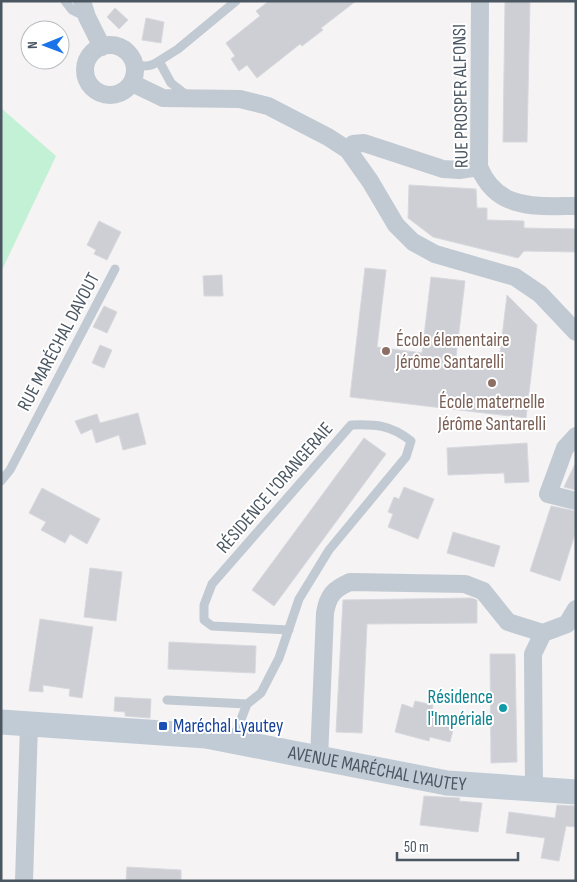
<svg xmlns="http://www.w3.org/2000/svg" width="577" height="882" viewBox="0 0 577 882" font-family="'Sofia Sans Condensed',sans-serif">
  <style>
    .green { fill: #c3f1d5 }
    .building { fill: #cdcfd5; stroke: #d7d9de }
    .lines { fill: none; stroke-linecap: round; stroke-linejoin: round }
    .lane { stroke: #c1cad2; stroke-width: 9 }
    .street { stroke: #c1cad2; stroke-width: 18 }
    .secondary { stroke: #c1cbd6; stroke-width: 25 }
    .education-dot { fill: #8d6e63; stroke: #fff; stroke-width: 2 }
    .culture-dot { fill: #0f9aa8; stroke: #fff; stroke-width: 2 }
    .transit-dot { fill: #1a4fb4; stroke: #fff; stroke-width: 2 }
    .labels { text-anchor: middle; dominant-baseline: central; stroke-width: 4; stroke-linejoin: round; paint-order: stroke }
    .street-label { font-size: 19px; fill: #4a5661; stroke: #fff }
    .education-label { font-size: 19px; fill: #785e54; stroke: #fff; text-anchor: start }
    .culture-label { font-size: 19px; fill: #0d838f; stroke: #fff; text-anchor: end }
    .transit-label { font-size: 19px; fill: #164399; stroke: #fff; text-anchor: start }
  </style>
  <rect width="100%" height="100%" fill="#f5f3f3"/>
  <path class="green" d="M1,108L56,156L1,272Z"/>
  <path class="building" d="M269,1H356L321,28L323,30L302,46L300,44L257,78L247,65L239,71L231,59L235,56L226,43L260,16L256,11Z
    M505,1H530L527,142H503Z
    M115,8L128,20L119,29L107,17Z
    M146,18L164,22L161,43L142,40Z
    M409,185L476,189L477,208H487V220L524,221V228L576,229V252L524,251L518,258L433,237L408,218Z
    M99,221L121,232L107,260L94,254L96,250L87,245Z
    M365,268L386,270L377,347L422,353L431,277L465,281L456,357L499,362L507,295L537,325L526,418L350,397Z
    M222,275L223,296H204L203,276Z
    M104,306L117,312L107,333L93,327Z
    M100,345L112,350L104,368L92,363Z
    M138,413L146,444L123,450L119,435L96,443L92,429L81,434L75,421L97,414L100,423Z
    M364,438L386,454L274,606L252,590Z
    M527,443L529,482L505,483L504,473L448,475L447,448Z
    M576,462V490L564,487Z
    M404,487L434,499L418,539L388,527L393,514L388,512L394,497L399,499Z
    M42,488L100,519L87,544L70,534L65,543L41,530L46,522L29,513Z
    M551,506L576,511V531L560,581L530,571Z
    M453,532L500,546L494,567L447,553Z
    M90,568L122,572L116,621L84,617Z
    M471,598L477,600V623L367,624L362,733L336,732L343,600Z
    M40,619L93,627L82,698L69,696L70,689L43,685V692L29,691Z
    M169,642L256,646L255,673L168,669Z
    M490,654H515L517,762L491,763Z
    M115,697L151,699L150,718L125,716V712L114,711Z
    M415,701L433,705L432,712L456,718L450,742L430,737L429,741L395,732L402,704L413,708Z
    M424,796L460,798L459,801L482,803L478,832L420,825Z
    M557,805L576,806V827L566,826L559,861L541,858L545,838L506,833L509,812L555,818Z
    M127,867L181,870V881H126Z"/>
  <g class="lines">
    <path class="lane" d="M65,1L72,10L86,17
      M159,61L178,49L236,1
      M134,64C144,67 150,67 159,61L171,83L189,97
      M1,481L10,470L115,269
      M167,700L247,704
      M233,740L247,704L261,693L279,658L299,599L329,550L406,457L411,441C391,425 376,424 351,425L212,584L204,605V620L212,626L289,630"/>
    <path class="street" d="M82,1L87,17L102,47
      M480,1L479,167C497,211 536,206 576,206
      M85 70a25 25 0 1 1 50 0a25 25 0 1 1-50 0Z
      M132,83L163,98L240,99L268,106L328,137L348,150L370,181L396,225L413,242L435,254L515,277L540,294L576,332
      M348,150L353,144L364,143L443,169L459,170L479,167
      M576,436L565,448L548,494L576,501
      M319,759L325,613C328,595 334,589 350,582L465,584L483,591L508,622L543,633
      M534,790L533,654L543,633L567,624L576,609
      M24,881L29,725"/>
    <path class="secondary" id="s1" d="M1,722L206,736L447,783L576,792"/>
  </g>
  <g class="education-dot">
    <circle cx="386" cy="351" r="5"/>
    <circle cx="492" cy="383" r="5"/>
  </g>
  <circle class="culture-dot" cx="503" cy="708" r="5"/>
  <rect class="transit-dot" x="158" y="721" width="10" height="10" rx="2.5"/>
  <g class="labels">
    <g class="street-label">
      <text transform="translate(461 96) rotate(-91)">RUE PROSPER ALFONSI</text>
      <text transform="translate(59 342) rotate(-62)">RUE MARÉCHAL DAVOUT</text>
      <text transform="translate(275 488) rotate(-49)">RÉSIDENCE L'ORANGERAIE</text>
      <text stroke="none"><textPath href="#s1" startOffset="380">AVENUE MARÉCHAL LYAUTEY</textPath></text>
    </g>
    <g class="education-label">
      <text x="396" y="340">École élementaire<tspan x="396" dy="22">Jérôme Santarelli</tspan></text>
      <text x="492" y="402" text-anchor="middle">École maternelle<tspan x="492" dy="22">Jérôme Santarelli</tspan></text>
    </g>
    <g class="culture-label">
      <text x="493" y="697">Résidence<tspan x="493" dy="22">l'Impériale</tspan></text>
    </g>
    <g class="transit-label">
      <text x="173" y="726">Maréchal Lyautey</text>
    </g>
  </g>
  <rect width="577" height="882" fill="none" stroke="#4a5661" stroke-width="5"/>
  <g transform="translate(45 45) rotate(269)"><circle r="24" fill="#ffffff" stroke="#b7bbc0"/>
  <path d="M0-4L9 19L0 12L-9 19Z" fill="#1a73e8"/>
  <text y="-8" font-size="14" font-weight="bold" text-anchor="middle" fill="#4a5661">N</text>
  </g>
  <path d="M397 852v8h121v-8" fill="none" stroke="#4a5661" stroke-width="2.5"/>
  <text x="404" y="852" font-size="15" fill="#4a5661" stroke="#ffffff" stroke-width="4" paint-order="stroke">50 m</text>
</svg>
